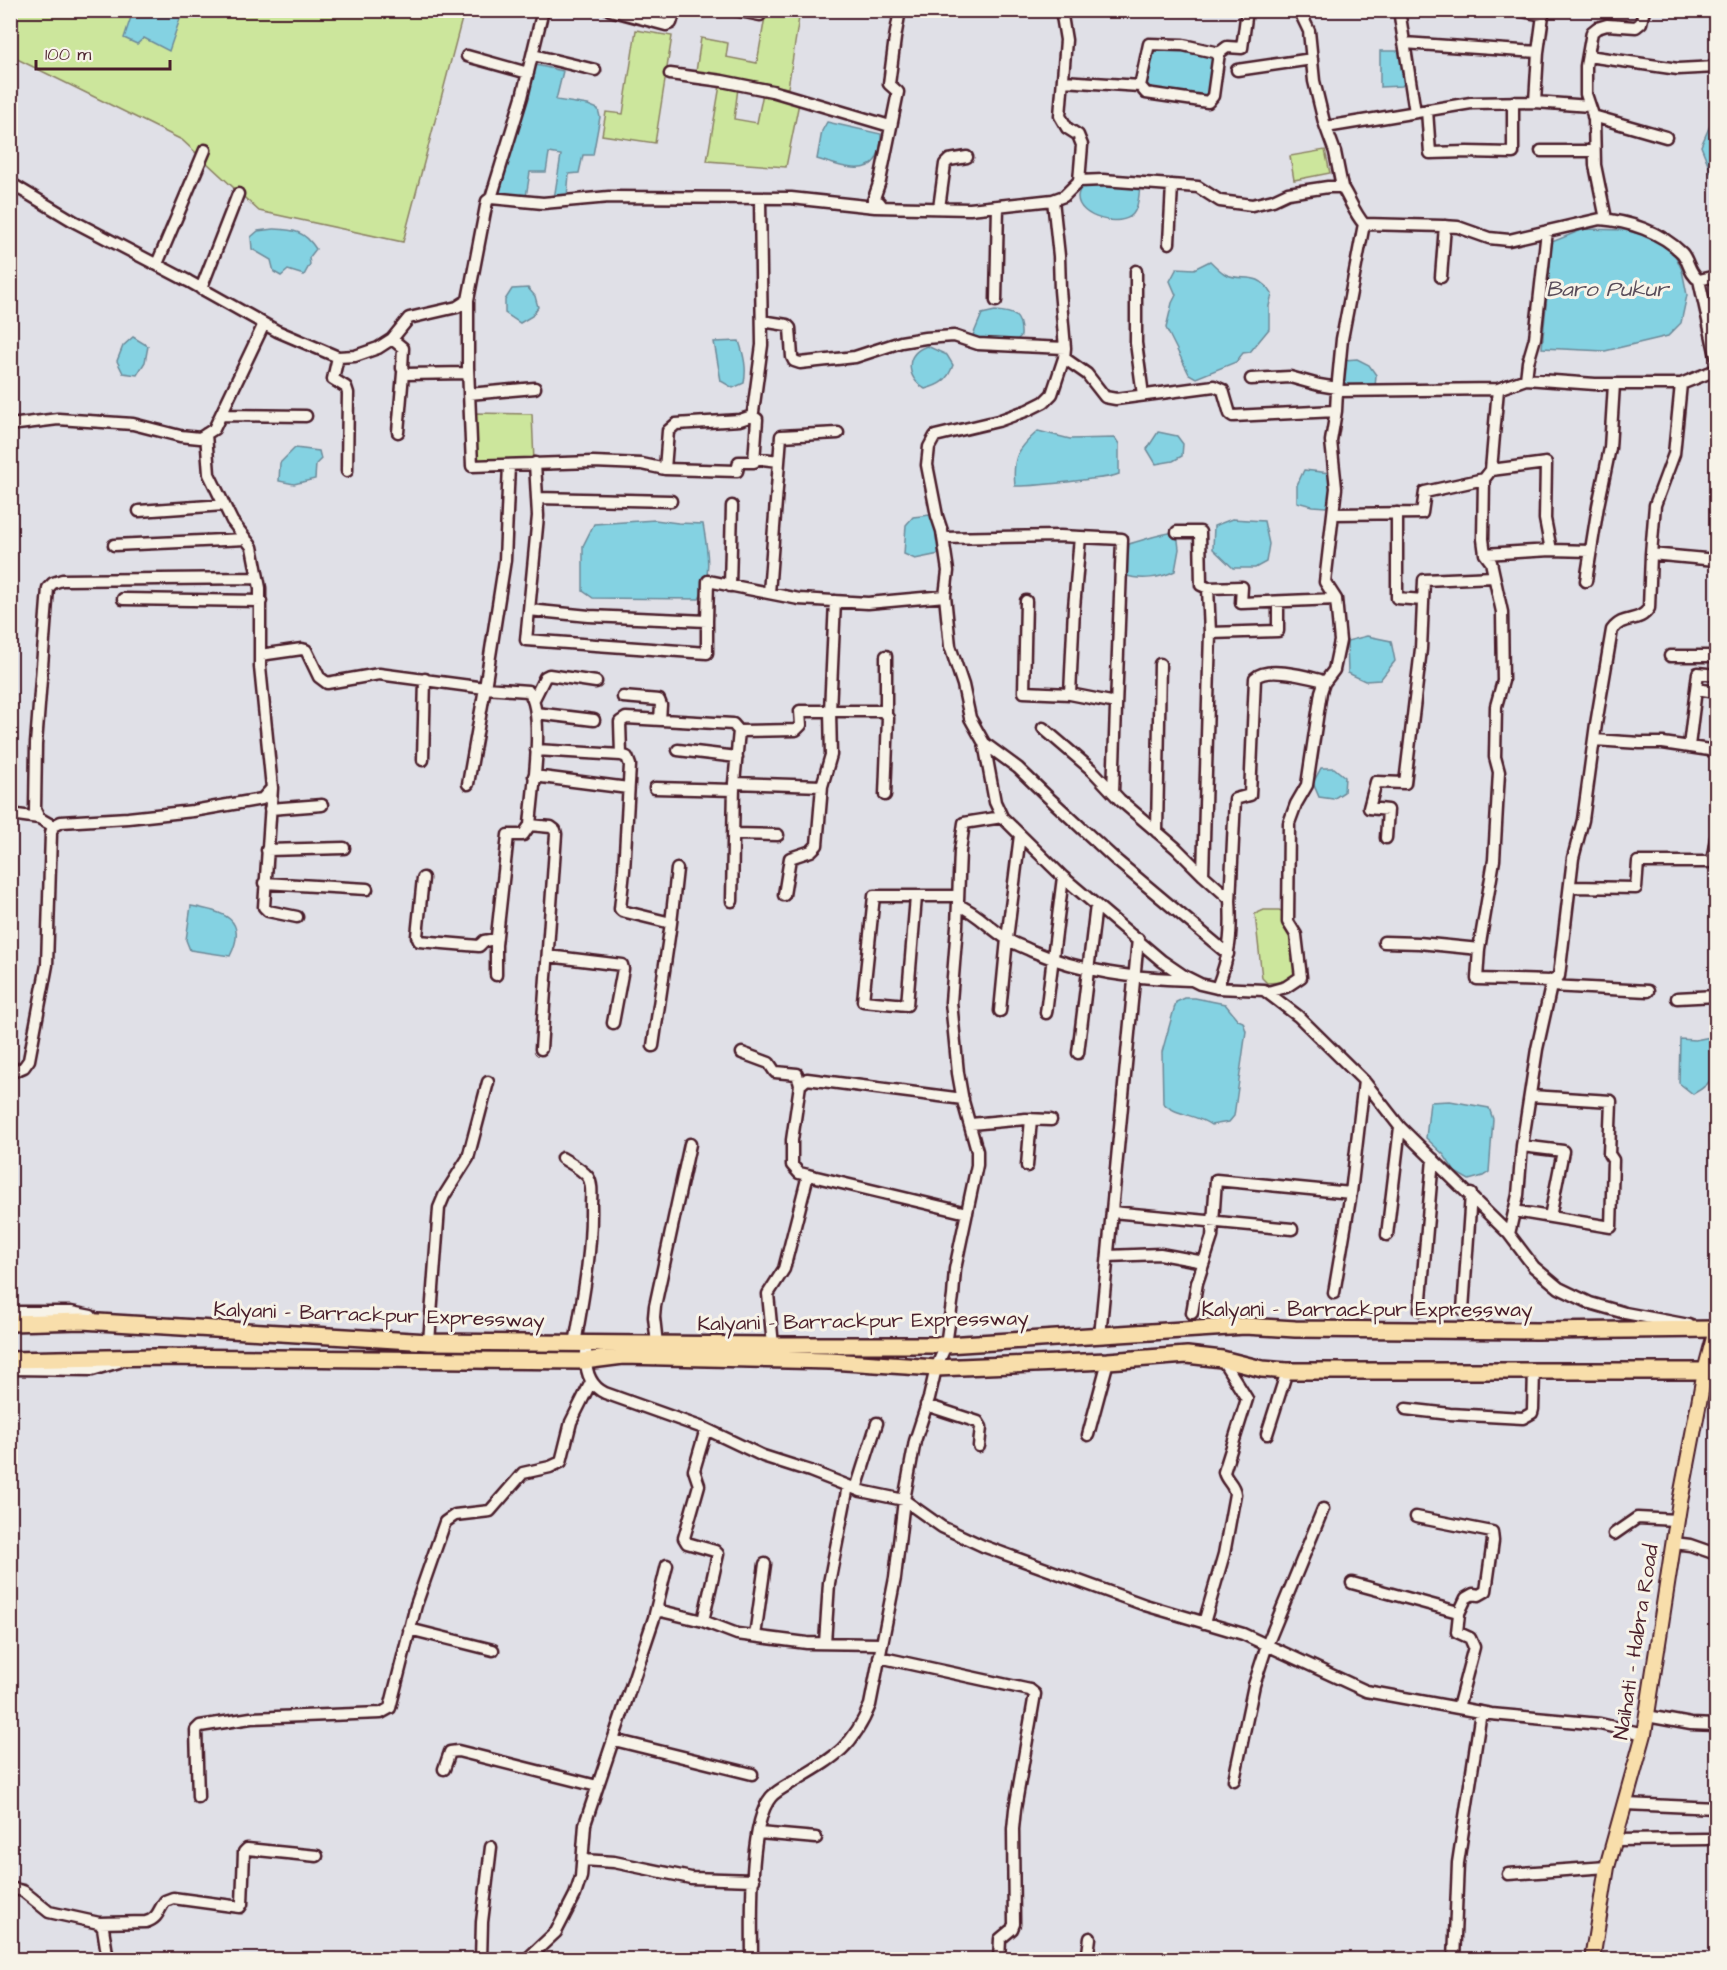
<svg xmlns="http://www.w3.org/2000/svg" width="1727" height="1970" viewBox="0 0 1727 1970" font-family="'Architects Daughter',sans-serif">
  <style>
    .green { fill: #cce69c; stroke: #8b8264; stroke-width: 1.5 }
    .water { fill: #84d2e2; stroke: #6d8a99; stroke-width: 1.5 }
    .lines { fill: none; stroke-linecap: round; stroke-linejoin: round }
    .minor-casing { stroke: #4a1f2b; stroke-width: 15 }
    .major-casing { stroke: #4a1f2b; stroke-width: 18 }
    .highway-casing { stroke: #4a1f2b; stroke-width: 20 }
    .minor { stroke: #f7f3e8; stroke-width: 10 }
    .major { stroke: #f8deab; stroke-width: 14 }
    .highway { stroke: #f8deab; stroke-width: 15 }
    .labels { text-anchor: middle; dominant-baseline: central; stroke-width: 6; stroke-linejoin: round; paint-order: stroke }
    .street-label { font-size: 21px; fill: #4a1f2b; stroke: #f7f3e8 }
    .water-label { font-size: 22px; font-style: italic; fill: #584c59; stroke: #f7f3e8 }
  </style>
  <rect width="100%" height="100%" fill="#e0e0e7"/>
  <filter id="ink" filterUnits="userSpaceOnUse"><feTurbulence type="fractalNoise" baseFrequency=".0167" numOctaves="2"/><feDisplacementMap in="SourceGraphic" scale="12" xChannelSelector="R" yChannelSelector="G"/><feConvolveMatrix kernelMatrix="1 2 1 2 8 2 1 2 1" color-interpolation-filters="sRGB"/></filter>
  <g filter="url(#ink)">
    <path class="green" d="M10,11H464L403,242L259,211L182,140L11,56Z
      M766,11H800L788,88L696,72L701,38L728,43L726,57L757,63Z
      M636,30L672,36L655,143L602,135L606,112L623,114Z
      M720,85L738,88L734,119L757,123L763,93L799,103L786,167L707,161Z
      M1325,150L1330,173L1294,180L1290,156Z
      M473,413L532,414L534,462L470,466Z
      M1264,910H1279L1286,913L1294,937L1297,974L1284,982L1267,983L1262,978L1255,914Z"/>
    <path class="water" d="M133,11V10L214,11L211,16L201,14L195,17L182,13L169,51L144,38L137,44L124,38Z
      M1154,46L1214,54L1212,79L1207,96L1204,97L1154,91L1145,86Z
      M1380,51H1406L1409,77L1402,86L1380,87Z
      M536,65L563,71L556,100L588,105L598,109L600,117L593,155H583L579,173L569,174L567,197L554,199L561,155L549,153L546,172H530L526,197L499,194Z
      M1712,121L1716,122V175L1712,174L1701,146Z
      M827,122L881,134C882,181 849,169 817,159L822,131Z
      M1083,183L1140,186C1139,194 1139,207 1133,214C1121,228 1078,218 1078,197C1078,193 1081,187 1083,183Z
      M273,229C293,230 304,230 316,249L309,258L310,264L304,275L288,270L281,276L274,272L271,260L252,249L251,237L258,231Z
      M1584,229L1625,230L1669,242L1682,270L1687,295L1681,323L1668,336L1605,351L1542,348L1552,242Z
      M1210,261C1214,265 1220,271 1225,274C1242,283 1257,269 1272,294L1269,306V329L1250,352L1243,353L1236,362L1196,378L1189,374L1166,328L1172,303L1176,295L1170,281L1177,268L1194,269Z
      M528,288L535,296L538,307L532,316L520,323L505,313V300L512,289Z
      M995,311C1014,312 1022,315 1021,336L1013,344L971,340L982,314Z
      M133,337L148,346L145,362L137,375L123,373L117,361L123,346Z
      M739,341C744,356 747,368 744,383L733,388L721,381L714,342Z
      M927,346L947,355L953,365C948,380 940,385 925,389C906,377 904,354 927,346Z
      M1357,359L1369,365L1376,375L1375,388L1345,387L1341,381L1344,360Z
      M1038,431L1070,439L1115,438L1119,444V474C1107,479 1095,478 1082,480C1059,483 1039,486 1015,486C1012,457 1017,450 1038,431Z
      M1158,432L1177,436L1183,444L1182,456L1173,461L1156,464L1147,449Z
      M295,448L319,451L321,459L316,464L315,479L294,484L279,481L280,463Z
      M1304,470L1330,473L1333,500L1326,507L1312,506L1297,502V485Z
      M930,515C938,526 941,541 939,554L915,559L904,554L906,525L913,517Z
      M1232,519L1264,521L1269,544L1266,562L1255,568H1233L1213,549L1214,526Z
      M655,520L678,523L703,524C707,547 713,578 699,599L593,598L583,591V546L594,524Z
      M1177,532L1179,549L1175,571C1161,578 1140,581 1125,575L1124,554L1128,552L1129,544C1145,540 1160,533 1177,532Z
      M1367,636L1391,641L1395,661L1380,680L1365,681L1348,673L1347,641Z
      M1321,768H1334L1345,777L1344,792L1333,799L1319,797L1313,783Z
      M191,906C223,912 249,918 230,956L190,950L186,940Z
      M1185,998H1195L1225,1004L1238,1020L1243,1022L1246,1031L1234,1116L1229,1122L1211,1125C1196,1114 1176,1116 1163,1103L1162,1052L1176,1002Z
      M1716,1036C1717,1066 1721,1079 1693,1094L1679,1083L1680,1039L1695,1040Z
      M1450,1101L1489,1108L1493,1119L1489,1172L1483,1176L1469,1180L1455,1172L1444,1155L1426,1138L1430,1102Z"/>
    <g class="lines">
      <defs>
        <path id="minor" d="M610,10L666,25L671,23L675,10
          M735,10L760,15L761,10
          M1299,10L1309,31L1314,81L1324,122L1335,152L1342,187
          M1399,10L1415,112
          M1516,10L1543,15L1538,52L1535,102
          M1404,43L1538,52
          M1219,53L1227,47L1242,48L1247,10
          M533,55L595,70
          M467,56L528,73
          M1588,56L1678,69L1716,67
          M1237,70L1312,59
          M670,74L722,81L772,91L890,126
          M1063,81L1140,86L1146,93L1208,102L1213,96L1219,53L1183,45L1149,44L1140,86
          M1427,110L1430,153L1467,152L1513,153V102
          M1593,116L1666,137
          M1326,127L1471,103L1535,102L1590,106
          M1541,151H1594
          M1079,181L1103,180L1198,187L1220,201L1252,205L1273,200L1288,193L1328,187H1342C1350,199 1354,213 1364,224L1443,226L1458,227L1489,238L1509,240L1600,219C1629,221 1661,232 1682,253C1689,261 1689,274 1699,280L1716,276
          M10,183L75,222L188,281L277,331L338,357L355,356L378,348L392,339L409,318L457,307L468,300
          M491,198L522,97L543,10
          M882,206L879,202L873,201L880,181L898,92L889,84L895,38L900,10
          M939,208L945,164L949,160L967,157
          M1606,219L1595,165L1594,118L1586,94V66L1592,32L1597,28L1607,25L1636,27L1641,23L1644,10
          M1364,224L1342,339L1337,391L1498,389L1526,379L1595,384H1681
          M1169,243L1172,185
          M157,264L205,150
          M1136,271V343L1143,395
          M1441,277L1445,226
          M1699,280L1716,356
          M201,289L238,194
          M996,301L998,206
          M762,321L787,325L790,328L792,357L794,361L800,363L855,357L901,342L925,338L954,336L978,344L1065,348
          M392,339L403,348L402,368L405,374L468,373
          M338,357L333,379L346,387L348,393L347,471
          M1064,358L1087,374L1105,397L1116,399L1214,386L1223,390L1230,414L1233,416L1336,411
          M1251,379L1290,377L1319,385L1337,388
          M1526,379L1528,362L1535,338L1547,231
          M469,394L535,388
          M221,415L306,416
          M752,416L757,419L754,462H739L737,471L665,469L642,464L593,462L472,466L468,367V300L487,201L491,198L543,203L609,197L791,198L875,207L970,209L1053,200
          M10,425L58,419L133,424L180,436L200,438L214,429L264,324
          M398,432L403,373
          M754,458L779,461
          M535,463L538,516L529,610L589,616L707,621L708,581L799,599L868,603L945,596
          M665,469L668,431L676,424L740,420L752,416L753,412L762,345L760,198
          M537,498L671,501
          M139,511L224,505
          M1397,513V598L1423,600
          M1333,514L1422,513L1425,492L1484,479
          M1177,532H1200L1201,585L1208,588L1242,587L1241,603L1336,599
          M943,538L1060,536L1122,539L1113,792
          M114,545L246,539
          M1551,550L1591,551
          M1485,554L1551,550L1545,519L1546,463L1491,470
          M1651,554L1716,560
          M1586,581L1598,506L1610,448L1614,384
          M730,586L732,506
          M769,593L781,436L838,433
          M123,599L261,601
          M1026,601L1024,692L1070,694L1116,703
          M529,610L526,640L707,653V621
          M1210,633L1278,631V602
          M260,655L302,649L306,650L319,677L327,683L379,674L485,688L468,784
          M1670,656H1716
          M1324,683L1334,670L1340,641L1336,599L1325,582L1336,488L1331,441L1336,411L1337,391
          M1696,689L1716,692
          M1070,694L1074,608L1080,537
          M623,697L659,700L661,705L660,720
          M534,699L545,677L549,675L596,682
          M536,713L594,720
          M886,714V656
          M1043,728L1092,770L1120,800L1176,848L1203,875L1230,899C1232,934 1230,955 1217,988
          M1594,740L1640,743H1663L1716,751
          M984,743L1018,768L1048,797L1116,860L1228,954
          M1689,746L1698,673L1716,675
          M536,750L621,755
          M678,750L737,757
          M423,760L425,679
          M534,776L628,788
          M822,786L734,783L739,731L796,730L801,725L800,711H883L888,718L885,795
          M272,788L264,907L268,911L297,917
          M655,788L734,790
          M270,809L322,805
          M10,814L39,818
          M1002,817L1063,877L1162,961L1184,976L1200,984L1217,988L1264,990L1298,1016L1364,1081L1400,1127L1509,1234L1534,1267L1559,1288L1590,1303L1625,1313L1689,1325
          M530,825L551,827L555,830L556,834L541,1049
          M53,826L39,818L35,810L36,744L48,588L53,583L62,580L258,578
          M1157,832L1160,664
          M733,834L778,835
          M1386,838L1388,810L1369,808L1376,782L1405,783L1421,649L1424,580L1494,577
          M267,850L344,848
          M1203,875L1210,633L1208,588
          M423,878L417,936L419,941L479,946L484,941L496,939
          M264,883L367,889
          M1570,887L1636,888L1638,862H1712L1716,838
          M784,895L790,858L811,851L817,845L822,786L831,755L830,711L835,601
          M916,897L907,1005L863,1001L874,896H958
          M732,901L734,783
          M1230,902L1235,799L1250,795L1255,678C1267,666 1304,676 1320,680L1324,683L1321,692L1307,785L1296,804L1289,823L1288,922L1296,935L1301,977L1286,987L1268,992
          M958,905C978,913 989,928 1007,939C1014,944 1024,947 1032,951C1083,973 1136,978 1190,980
          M671,923L677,869
          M1384,942L1419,943L1479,949L1477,979L1550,981L1551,986L1537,1049L1522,1146L1518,1195L1509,1234
          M1479,949L1494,860L1499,772L1495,757L1496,706L1503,681L1502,612L1491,562L1485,554L1483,539L1484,479L1491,470L1498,389
          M548,956L622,965L623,969L613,1023
          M496,975V945L508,835H523L530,825C532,797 546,710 528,691L485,688L505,560L509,465
          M1550,981L1559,976L1573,858L1583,820L1596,724L1612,630C1624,614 1639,624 1649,608L1651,554L1655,505L1674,454L1681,384L1716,370
          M1551,986L1648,991
          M1677,998L1716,996
          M1000,1011L1007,939L1020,835
          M1046,1013L1063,877
          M653,1046L671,923L622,911L620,909L624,871L630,765L627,757L621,755L620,722L626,718L733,724L739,731
          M742,1053L769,1063L775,1072L797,1074L800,1085
          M1078,1053L1096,905
          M10,1073L24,1067L29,1060L47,965L51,833L53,826L61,822L128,818L193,811L262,799L272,788L260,667V588L252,547L232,521L209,474L206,434
          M971,1124L1026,1119L1051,1120
          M1522,1146L1563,1151L1550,1217
          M562,1158C570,1163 582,1169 588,1177C593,1185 591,1196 591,1205C592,1252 583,1297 575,1344
          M1027,1166L1031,1119
          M808,1175L799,1173L792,1165V1140L800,1085L807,1079L963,1099
          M1514,1211L1611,1227L1613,1160L1609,1154L1611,1101L1531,1096
          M1112,1212L1292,1229
          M1387,1235L1400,1127
          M1108,1256L1160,1254L1204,1262
          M1334,1293L1351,1193L1364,1081
          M1420,1310L1433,1159
          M1463,1310L1471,1194
          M10,1312H71L91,1316
          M1192,1313L1197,1283L1212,1237L1216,1180L1351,1193
          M1100,1336L1138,939
          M429,1342L439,1208L444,1196L468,1158L488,1082
          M587,1343C584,1363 586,1384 605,1393L706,1429L763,1456L810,1471L861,1491L904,1500L942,1527L983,1546L1145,1605L1243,1634L1366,1691L1491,1714L1600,1724L1644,1734
          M657,1344L654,1317L655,1306L690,1144
          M773,1345L768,1294L784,1269L808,1175L967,1213
          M10,1369L92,1370L119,1362
          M926,1405L978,1422L981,1427L979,1446
          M1406,1409L1450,1414L1523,1418L1532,1413L1533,1409L1534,1370
          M1267,1434L1287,1371
          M1088,1435L1108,1361
          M856,1489L877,1423
          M1416,1517L1492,1532L1493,1541L1486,1591L1479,1595L1473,1594L1466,1598L1459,1613
          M1614,1534L1637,1518L1677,1520
          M1674,1543L1690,1545L1716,1554
          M1352,1583L1458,1612L1459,1614L1457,1632L1470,1638L1474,1647L1458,1708
          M655,1614L667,1565
          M703,1621L718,1554L715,1551L687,1543L684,1538L699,1485L694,1470L706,1429
          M1204,1623L1224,1554L1235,1494C1234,1484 1226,1481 1224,1472L1247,1399L1222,1359
          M409,1629L493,1650
          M755,1636L765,1564
          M825,1643L829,1583L848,1486
          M879,1657L1030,1690L1035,1694L1015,1809L1013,1829L1014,1924L1012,1929L1000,1939L999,1960
          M1647,1716L1691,1724L1716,1725
          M614,1740L752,1774
          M444,1769L450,1752L458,1751L597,1786
          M1234,1780L1254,1685L1267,1645L1323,1509
          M198,1797L196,1730L200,1726L251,1718L381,1713L390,1708L416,1605L445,1522L455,1515L490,1511L523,1473L550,1467L561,1462L571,1422L591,1382
          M1625,1804L1716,1808
          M759,1833L816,1838
          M1615,1840L1708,1839
          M583,1860L614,1862L691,1878L754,1880
          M1508,1874L1607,1867
          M10,1888L23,1891L49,1912L99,1923L103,1928L108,1960
          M99,1923L146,1922C159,1918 158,1910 165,1901L173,1898L240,1907L242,1904L244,1852L247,1849L317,1856
          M481,1960L482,1922L491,1847
          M526,1960L556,1932L575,1895L581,1877L585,1824L656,1612L661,1611L703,1621L737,1634L807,1643L881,1644
          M752,1960C752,1922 748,1824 771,1797C777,1790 790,1784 798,1779C835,1757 853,1747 870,1705L895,1578L904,1500L915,1441L929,1398L936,1368L946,1345L953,1296L955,1269L977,1165V1151L963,1101L958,1073L951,1002L957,926L960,851L964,823L1002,817L995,802L984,743L970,718L963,685L950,646L945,596L948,571L942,531L937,516L927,465L929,447L935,436L998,421L1028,410L1044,402L1052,394L1064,358L1065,348L1060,290L1059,256L1053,200L1064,196L1079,181L1082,145L1078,135L1067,128L1060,116L1066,40L1061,10
          M1087,1960L1090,1938
          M1454,1960L1458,1863L1481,1712"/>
        <path id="major" d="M1592,1960L1607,1867L1644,1734L1679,1507L1705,1371L1716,1330"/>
        <path id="highway" d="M10,1323L82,1321L429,1342L769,1345H946L1245,1326L1295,1329L1536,1331L1716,1329
          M10,1360L155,1357L584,1361L623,1356L830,1361L936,1368L1108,1361L1187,1355L1222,1359L1262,1369L1287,1371H1716"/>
      </defs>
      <use href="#minor" class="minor-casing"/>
      <use href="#major" class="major-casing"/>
      <use href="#highway" class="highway-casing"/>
      <use href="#minor" class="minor"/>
      <use href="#major" class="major"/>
      <use href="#highway" class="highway"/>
    </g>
  </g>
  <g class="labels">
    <g class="street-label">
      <text x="1367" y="1309">Kalyani - Barrackpur Expressway</text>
      <text transform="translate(379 1315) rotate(2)">Kalyani - Barrackpur Expressway</text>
      <text transform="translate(863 1321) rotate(-1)">Kalyani - Barrackpur Expressway</text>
      <text transform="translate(1636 1642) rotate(-81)">Naihati - Habra Road</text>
    </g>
    <g class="water-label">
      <text x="1607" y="289">Baro Pukur</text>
    </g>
  </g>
  <rect width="1727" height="1970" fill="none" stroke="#f7f3e8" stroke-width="36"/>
  <rect x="18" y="18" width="1691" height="1934" fill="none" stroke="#4a1f2b" stroke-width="2" filter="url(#ink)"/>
  <path d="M36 60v9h134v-9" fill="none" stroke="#4a1f2b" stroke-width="3"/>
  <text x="45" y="60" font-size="18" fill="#4a1f2b" stroke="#f7f3e8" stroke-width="4.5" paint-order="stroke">100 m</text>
</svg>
